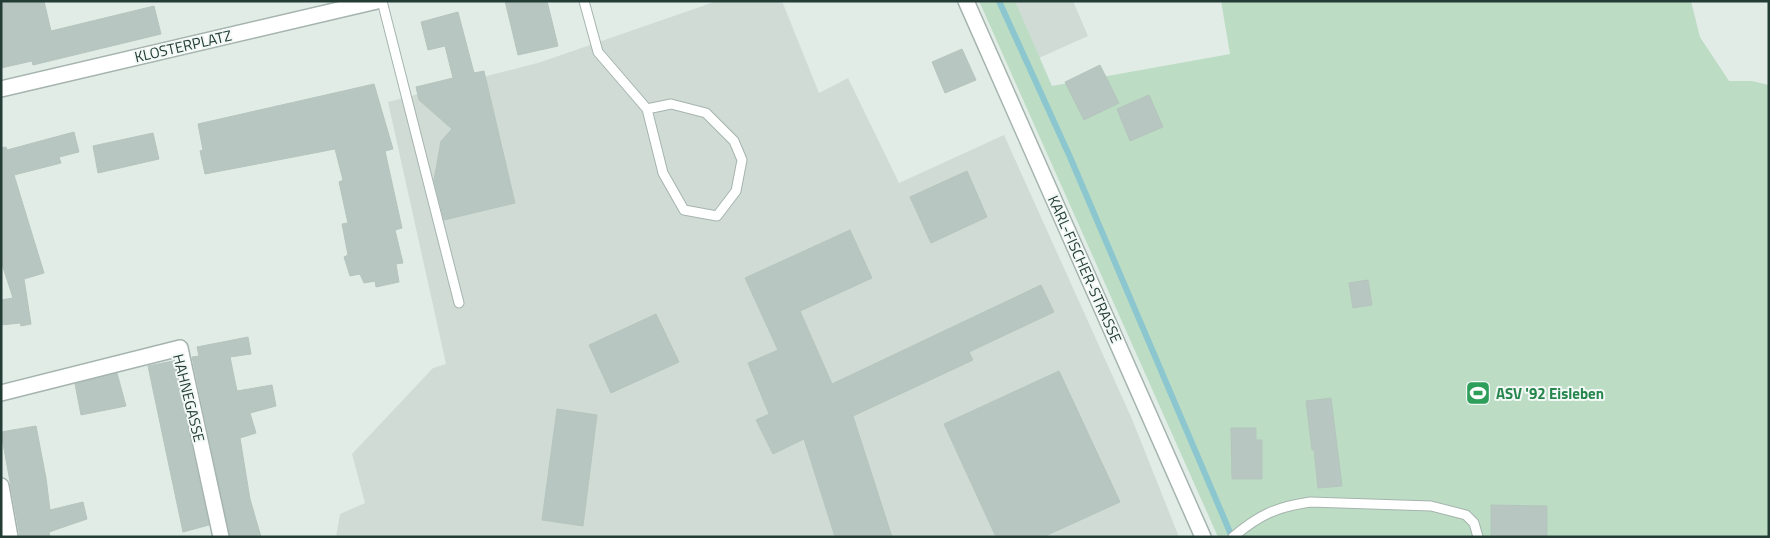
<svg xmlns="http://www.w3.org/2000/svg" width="1770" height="538" viewBox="0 0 1770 538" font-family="'Titillium Web',sans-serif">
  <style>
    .built { fill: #d0dbd6 }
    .green { fill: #bcdcc4 }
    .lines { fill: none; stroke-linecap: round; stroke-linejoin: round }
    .stream { stroke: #8cc6cf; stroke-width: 6 }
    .building { fill: #b7c6c0; stroke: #b5c5be }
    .service-casing { stroke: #a5b4ae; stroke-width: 11 }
    .minor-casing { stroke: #a5b4ae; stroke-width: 18 }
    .tertiary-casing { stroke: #a5b4ae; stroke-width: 18 }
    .service { stroke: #fff; stroke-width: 9 }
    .minor { stroke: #fff; stroke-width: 15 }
    .tertiary { stroke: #fff; stroke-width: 15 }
    .labels { text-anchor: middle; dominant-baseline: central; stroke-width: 4; stroke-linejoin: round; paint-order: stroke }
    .street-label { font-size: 15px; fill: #233c35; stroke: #f2f8f5 }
    .leisure-label { font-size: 15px; font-weight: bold; fill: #27864d; stroke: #f2f8f5; text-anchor: start }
  </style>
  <rect width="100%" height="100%" fill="#e2ece7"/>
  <path class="built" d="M717,1H782L819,93L848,78L899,183L1004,135L1132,419L1179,537H336L340,514L365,503L352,454L433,368L446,364L388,102L541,62Z
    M1015,1H1073L1088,36L1039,58Z"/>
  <path class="green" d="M979,1H1015L1052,86L1230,54L1221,1H1691L1700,37L1729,81H1752L1769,85V537H1218Z"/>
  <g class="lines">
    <path class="stream" d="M999,1L1070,157L1232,537"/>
  </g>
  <path class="building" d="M1,1H44L51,31L154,6L161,34L33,65L32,61L1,68Z
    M505,1H547L558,46L518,55Z
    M458,12L474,73L484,71L515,203L444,220L434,180L441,141L452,129L419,100L416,87L453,78L445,46L428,50L421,22Z
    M962,49L976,80L945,93L932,62Z
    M1100,65L1119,103L1084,120L1065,82Z
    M374,84L393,149L385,151L402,228L395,230L403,263L396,264L399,282L376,287L375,281L364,283L360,274L350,276L344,257L348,255L342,224L348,223L339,182L343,180L335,149L205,174L200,151L203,150L198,124Z
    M1149,95L1163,127L1130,141L1117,109Z
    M74,132L79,152L59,157L61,163L14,175L44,273L24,279L31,324L21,326L20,323L1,325V300L13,298L1,261V148L6,147L7,150Z
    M153,133L159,159L98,173L93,146Z
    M967,171L987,217L931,243L910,197Z
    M850,230L872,278L800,311L832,384L1041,285L1054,312L969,352L973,360L853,416L892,537H835L804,439L773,454L756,420L769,414L748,363L778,350L745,278Z
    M1368,280L1372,305L1353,308L1349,283Z
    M656,314L679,362L611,393L589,345Z
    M248,337L251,354L230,357L237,391L272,385L276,406L250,413L256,433L240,438L250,499L261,537H230L192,357L199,356L197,347Z
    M173,361L209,525L183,532L148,366Z
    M1059,371L1120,502L1043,537H996L944,424Z
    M117,373L126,406L81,415L75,384Z
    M1331,398L1342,486L1318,488L1314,449L1312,450L1306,401Z
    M557,409L597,415L583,526L542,520Z
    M36,426L46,478L50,510L83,502L87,519L49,532L50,537H20L1,432Z
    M1231,428H1256V440H1262V479H1232Z
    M1491,505L1547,506V537H1491Z"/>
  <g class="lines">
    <defs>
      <path id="service" d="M382,1L459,303
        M584,1L598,52L647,109L663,173L684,210L717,216L736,191L742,160L734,141L706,113L671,104L647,109
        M1233,537C1259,515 1276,507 1310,502L1431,506L1466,515L1474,523L1478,537"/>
      <path id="minor" d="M1,89L377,1
        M1,393L180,348L221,537
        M1,486L10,537"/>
      <path id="tertiary" d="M966,1L1203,537"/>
    </defs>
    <use href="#service" class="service-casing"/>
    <use href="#minor" class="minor-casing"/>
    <use href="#tertiary" class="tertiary-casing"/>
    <use href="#service" class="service"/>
    <use href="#minor" class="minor"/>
    <use href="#tertiary" class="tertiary"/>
  </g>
  <defs>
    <symbol id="stadium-square" viewBox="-11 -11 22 22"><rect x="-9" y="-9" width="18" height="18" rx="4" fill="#2e9e5b" stroke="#f2f8f5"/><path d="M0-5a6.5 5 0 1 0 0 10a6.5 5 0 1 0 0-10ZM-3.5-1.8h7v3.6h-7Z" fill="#fff"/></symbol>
  </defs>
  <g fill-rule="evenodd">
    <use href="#stadium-square" x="1464" y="379" width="28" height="28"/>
  </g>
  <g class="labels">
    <g class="street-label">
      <text transform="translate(183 46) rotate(-13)">KLOSTERPLATZ</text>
      <text transform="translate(1085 269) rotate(66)">KARL-FISCHER-STRASSE</text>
      <text transform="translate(189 398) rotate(76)">HAHNEGASSE</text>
    </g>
    <g class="leisure-label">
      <text x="1496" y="393">ASV '92 Eisleben</text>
    </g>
  </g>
  <rect width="1770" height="538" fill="none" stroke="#233c35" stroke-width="5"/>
</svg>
